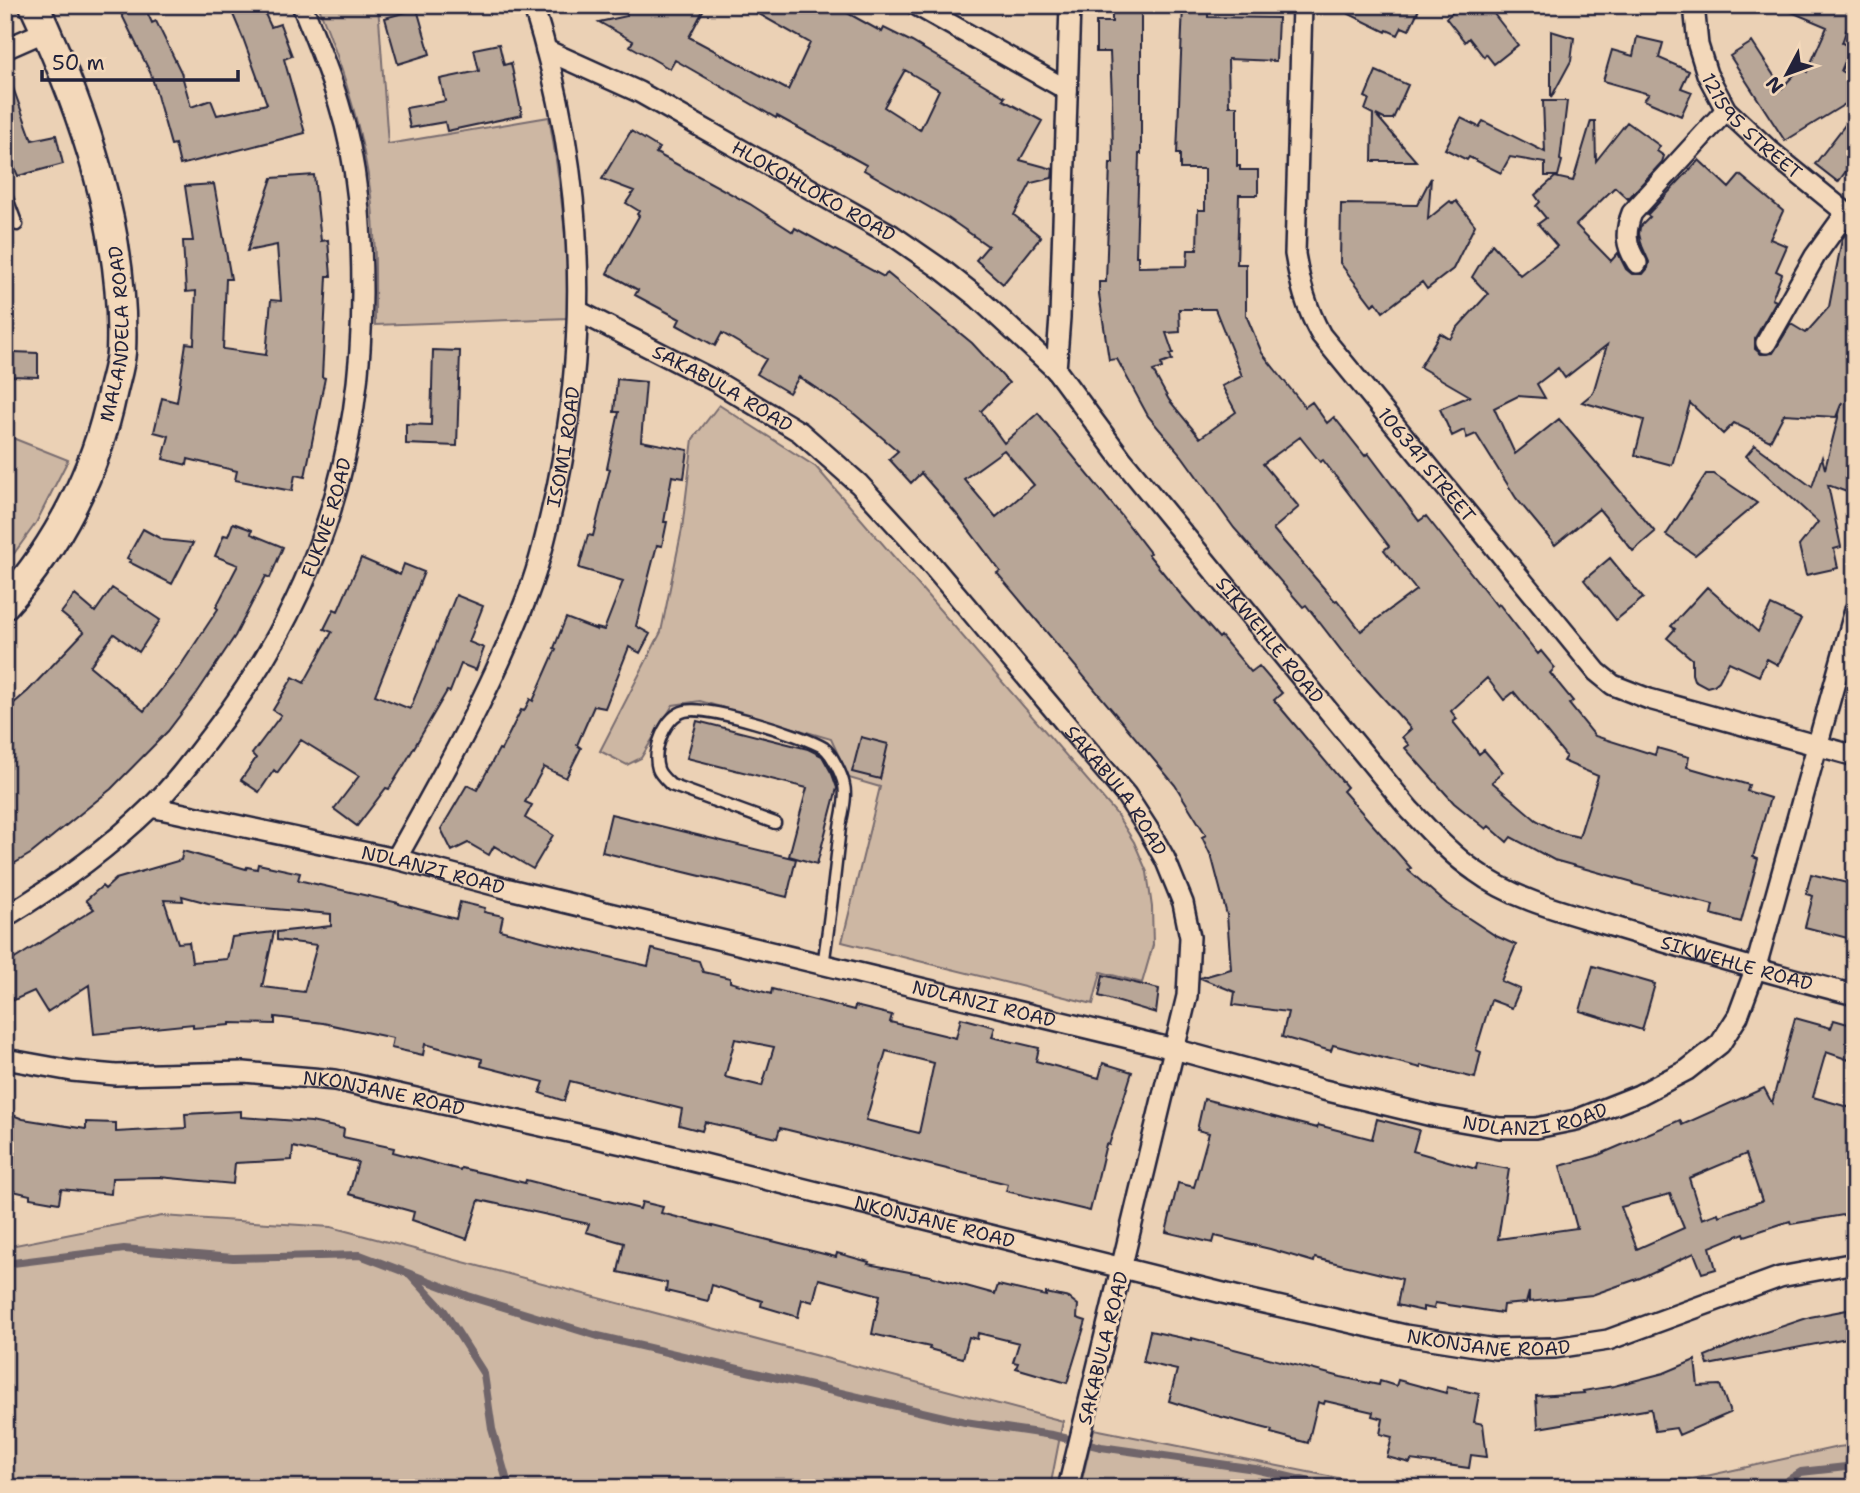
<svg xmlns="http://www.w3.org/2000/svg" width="1860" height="1493" viewBox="0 0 1860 1493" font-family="'Shantell Sans',sans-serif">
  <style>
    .green { fill: #cdb7a3; stroke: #786c6f; stroke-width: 2 }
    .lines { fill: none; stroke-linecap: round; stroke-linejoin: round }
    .stream { stroke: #6f656a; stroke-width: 8 }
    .building { fill: #b8a697; stroke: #22223b; stroke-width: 2; fill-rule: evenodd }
    .service-casing { stroke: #22223b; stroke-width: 15 }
    .minor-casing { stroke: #22223b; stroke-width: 24 }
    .secondary-casing { stroke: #22223b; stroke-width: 33 }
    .service { stroke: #f3d8ba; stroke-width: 10 }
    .minor { stroke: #f3d8ba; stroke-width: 19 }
    .secondary { stroke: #f3d8ba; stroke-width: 28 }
    .labels { text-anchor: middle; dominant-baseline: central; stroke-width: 6; stroke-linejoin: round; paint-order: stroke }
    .street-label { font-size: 19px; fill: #22223b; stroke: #f3d8ba }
  </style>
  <rect width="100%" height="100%" fill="#ebd1b5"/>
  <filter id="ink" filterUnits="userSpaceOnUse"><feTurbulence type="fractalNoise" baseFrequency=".0143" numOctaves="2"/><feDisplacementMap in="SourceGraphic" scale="14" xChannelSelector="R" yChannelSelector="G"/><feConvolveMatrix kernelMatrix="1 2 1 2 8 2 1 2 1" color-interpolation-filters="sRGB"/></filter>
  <g filter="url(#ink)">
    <path class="green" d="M318,5H378L388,144L549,117C561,185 569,249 569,318L375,325C375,282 376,239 371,196C363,130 343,67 318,5Z
      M719,405L816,467L1115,812L1134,842L1147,872L1152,907L1153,945L1142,983L1101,972L1093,1004L842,942L880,787L849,778L831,739L700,701L673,705L641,758L627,765L600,751L661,632L682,529L693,439Z
      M5,435L68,460L36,523L5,566Z
      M162,1216L331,1227L1063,1421L1050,1488H5V1247Z
      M1094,1429L1388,1488H1080Z
      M1855,1445V1488H1652L1838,1447Z"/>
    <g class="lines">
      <path class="stream" d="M5,1264L124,1249L233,1258L360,1255L410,1274L444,1311L484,1374L492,1429L509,1488
        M410,1274L468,1296L598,1336L965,1422L1052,1435L1101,1447L1255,1469L1310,1482L1323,1488
        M1776,1488L1801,1472L1855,1466"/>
    </g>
    <path class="building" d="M117,5H144L152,23L156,21L181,72L191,107L211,100L217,115L267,104L243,38L229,5H261L271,27L280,24L292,56L284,59L305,133L180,165L175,144L171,145L151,74Z
      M626,5H706L689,37L788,90L810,43L743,5H833L882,32L884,28L912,42L1005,97L1003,100L1042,121L1020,160L1053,169L1052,178L1031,183L1014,215L1041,237L1003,284L976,260L988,246L948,218L864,170L866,165L777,116L776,118L675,60L670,69L630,46L633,41L599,22L627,16ZM905,70L939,90L920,130L884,107Z
      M1183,5H1208V17L1278,18L1276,61L1228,59L1229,106H1237V166H1240V170H1258V195H1239L1237,264H1246V315L1262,353L1305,407L1312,402L1327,423L1334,417L1365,456L1368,453L1419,521L1426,516L1497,606L1499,604L1538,654L1541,651L1555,668L1550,673L1573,701L1569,704L1595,736L1655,755L1657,748L1689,757L1687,767L1749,785L1747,791L1770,798L1753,857L1758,859L1741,922L1711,914L1713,905L1633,884V882L1554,860L1511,837L1507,842L1489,826L1486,829L1454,803L1405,748L1409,745L1402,737L1411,729L1344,654L1306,605L1303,607L1234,528L1182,456L1148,416L1117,359L1109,360L1099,294V282H1106L1110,163H1113L1112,97L1110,52H1096V22H1112V8H1141V154H1139L1136,256H1138V267L1187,266L1188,250H1197L1198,210H1205V169H1180V154H1177ZM1179,309H1215L1242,376L1222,386L1236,412L1200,438L1169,400L1153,371L1162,368L1161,364L1172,360L1170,355L1173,353L1166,333L1180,332ZM1300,437L1320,462L1323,460L1389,546L1384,550L1416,590L1361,631L1337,600L1335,601L1273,529L1299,507L1263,464ZM1487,678L1504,700L1514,692L1566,756L1563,761L1598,776L1579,837L1558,832L1536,820L1492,782L1503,772L1484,750L1479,754L1453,722L1457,719L1451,711Z
      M1331,5H1421L1409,30L1402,27L1398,35L1387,30L1386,32Z
      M1462,5L1494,14L1518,45L1494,64L1486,54L1484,57L1469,38L1465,42L1446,18Z
      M1775,5H1855L1842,43L1851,47L1841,71L1855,79V98L1785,141L1730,56L1752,42L1782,88L1801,67L1807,72L1827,27Z
      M417,9L430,54L398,64L385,18Z
      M1551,31L1574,38L1571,61L1551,98Z
      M1637,37L1663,43L1659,58L1689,71L1681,88L1692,92L1681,116L1644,100L1649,94L1603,81L1612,50L1633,56Z
      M499,44L504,65L511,63L522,115L447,131L445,122L410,128L406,108L445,101L440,79L479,71L474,49Z
      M1376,71L1408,85L1393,119H1384L1376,115L1416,161H1372L1373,114L1365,110L1369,99L1365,97Z
      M5,74H8L32,140L56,135L63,164L18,176L5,146Z
      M1543,101H1567L1560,160L1562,161L1558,176H1545V163L1510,157L1501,173L1469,157L1467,160L1445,149L1461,118L1479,127L1483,121L1545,152Z
      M1855,112V159L1838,182L1815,164Z
      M1591,121H1595L1596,161L1627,122L1660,146L1657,151L1664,156L1662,162L1628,199L1615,187L1576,225L1611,261L1618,253L1626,269L1632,274H1643L1648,268L1649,262L1642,246L1639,234L1640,227L1650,217L1647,215L1699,160L1729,188L1740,175L1783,211L1770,239L1787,246L1776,271L1782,274L1772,299L1776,301L1755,338V349L1761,354L1773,353L1791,324L1806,333L1829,307L1842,239L1849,230L1855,232V374L1852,381L1855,382V495L1828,485L1841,547L1834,549L1838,568L1806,575L1799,546L1818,522L1746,456L1755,445L1812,487L1822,457L1825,469L1842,402L1836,417L1784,414L1770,441L1734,423L1723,434L1690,403L1672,465L1635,455L1644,420L1582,402L1593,393L1607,345L1565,378L1558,368L1537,384L1545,398L1518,396L1494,408L1515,454L1559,419L1655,532L1633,551L1599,509L1555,545L1516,498L1476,434L1467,438L1464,430L1452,436L1440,409L1470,396L1420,367L1440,333L1450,339L1457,328L1488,294L1472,277L1492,244L1520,275L1557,246L1538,224L1546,218L1536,206L1540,202L1535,195L1555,177L1573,181Z
      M631,131L659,148L656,153L750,204L793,232L795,228L884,277L887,273L972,343L1009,383L981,411L1004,443L1038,413L1121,515L1150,553L1148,554L1182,596L1219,638L1221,636L1251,672L1259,666L1282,693L1274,700L1347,787L1343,791L1411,868L1408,870L1447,904L1496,936L1516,945L1501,981L1520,989L1512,1008L1491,1000L1476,1050L1481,1052L1475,1078L1421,1065V1068L1333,1045L1331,1051L1282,1037L1288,1012L1233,1005L1235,992L1200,978L1231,969L1227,915L1212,858L1202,837L1206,835L1175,785L997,573L1000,571L959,517L921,473L911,483L889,459L898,451L852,412L799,377L789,393L757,374L766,359L722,333L715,346L677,325L680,319L635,295L638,290L607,273L639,216L637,214L639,211L626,203L634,191L602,179ZM1004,450L1034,485L996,517L964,479Z
      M314,175L321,241L328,240L331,276H327L322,377L325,378L305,477L295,475L292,491L235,480L237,471L188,459L187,465L163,459L169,436L154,432L162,398L177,402L186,343L194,344L196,291L186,292L183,241H193L185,186L214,184L231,279H226L223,349L266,355L271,300L281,301L277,245L247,251L272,178Z
      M1431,178L1428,219L1450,201L1453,204L1456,201L1475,225L1453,269L1427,289L1422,282L1383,312L1376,302L1372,305L1340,263L1341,204L1417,205Z
      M433,350L460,351L457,446L406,444V424L431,425Z
      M13,352L38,353V377L12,376Z
      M617,379L646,382L641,441L688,450L684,478L672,476L664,522H667L662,546L657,545L636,626L650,634L640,653L629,647L605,708L594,706L577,745L581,748L566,778L544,767L525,802L532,805L525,818L553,835L533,869L494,846L489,855L468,843L452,851L441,829L467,785L477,790L499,749L501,750L521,710L524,711L530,699L533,701L556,649L554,648L566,618L597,630V628L604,630L623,581L579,568L588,535L593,536L610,469L607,468L619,412H614Z
      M1706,474H1714L1757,503L1695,555L1666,535Z
      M233,523L252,530L251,534L283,547L270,578L266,576L235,636L197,693L168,731L111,789L32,853L5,869V711L28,691L84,632L61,613L75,595L95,612L112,588L160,620L139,652L114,634L90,666L144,711L181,665L218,609L216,607L238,565L215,556L224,535L228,536Z
      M143,529L163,540L193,543L172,584L129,562L131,560L127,558Z
      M361,558L400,575L404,564L424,572L375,695L410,709L456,595L483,606L469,642L484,648L476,670L461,664L450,692L447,691L404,765L389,789L386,788L357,826L334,809L359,776L301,740L277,773L274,770L259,792L241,780L256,758L252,754L281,715L273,710L293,677L304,683L332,632L324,629L334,609L338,611Z
      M1610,558L1643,598L1616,620L1584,580Z
      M1707,587L1758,632L1771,605L1801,619L1778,665L1767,659L1759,676L1729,662L1719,681L1714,685L1707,687L1694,680L1692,674V659L1667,638L1675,629L1671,626Z
      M697,721L808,749L822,756L832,774L837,788L817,864L789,856L807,788L687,758Z
      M861,737L888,744L880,779L852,772Z
      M611,814L796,859L787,897L602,852Z
      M183,851L246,869L247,867L257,869L258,864L300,873L298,880L399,903V904L456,919L460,902L485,908L484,912L503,916L500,930L546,942L648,966L652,949L699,961L703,972L730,978V982L771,994L772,989L854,1010L855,1006L892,1015L890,1022L956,1038L961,1018L995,1027L992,1037L1039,1048L1036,1061L1099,1078L1103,1063L1132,1072L1109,1145L1106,1144L1090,1211L1006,1191L1008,1184L780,1128L777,1138L705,1122L702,1131L679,1125L682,1109L570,1081L564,1101L540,1093L544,1082L481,1066L482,1059L425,1044L423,1055L391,1048L393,1038L323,1023L275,1017V1024L230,1023V1025L193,1028V1024L94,1034L89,985L47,1012L34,991L5,1004V965L94,909L86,900L102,886L105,889L116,879L181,860ZM182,896L208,903L331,914V926L277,932V940L317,945L304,992L262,987L274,932L232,937L227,959L192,962L189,942L178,943L164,900L183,901ZM735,1039L774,1047L762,1086L725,1077ZM886,1051L934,1063L919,1133L866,1120Z
      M1811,874L1855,885V940L1805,927L1813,896L1806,894Z
      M1593,966L1655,984L1642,1030L1580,1011Z
      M1103,975L1159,989L1156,1013L1099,996Z
      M1795,1018L1831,1028L1834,1020L1855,1026V1062L1826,1052L1813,1097L1855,1109V1213L1791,1224L1790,1221L1745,1236L1744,1233L1710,1247L1716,1269L1702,1273L1694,1253L1640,1278L1592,1295L1529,1302V1292L1526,1303L1503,1305L1502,1313L1435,1303L1434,1309L1423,1307V1311L1397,1305L1402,1279L1315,1258L1314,1262L1270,1249L1215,1236L1213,1243L1166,1232L1178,1183L1194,1187L1209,1133L1197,1130L1204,1099L1317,1128L1318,1125L1372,1139L1377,1119L1419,1130L1413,1151L1476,1169L1477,1163L1509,1169L1498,1239L1577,1228L1560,1166L1596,1156L1680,1120L1682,1125L1764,1088L1772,1103ZM1746,1154L1762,1201L1719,1216L1718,1213L1702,1219L1689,1178ZM1670,1194L1684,1228L1637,1249L1621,1207Z
      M241,1111V1117L311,1122L344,1129L343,1137L394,1148L393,1152L460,1170L461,1168L525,1183L526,1180L640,1209L642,1202L663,1207L661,1213L836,1257L837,1253L869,1262L868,1264L930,1276L995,1294L998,1285L1046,1296V1293L1069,1298L1078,1305L1077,1318L1086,1321L1067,1383L1016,1368L1018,1363L1013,1362L1019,1343L978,1333L977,1339L969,1337L963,1358L929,1349L930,1347L872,1334L880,1295L819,1279L813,1302L802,1299L798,1317L761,1306L762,1301L712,1285L708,1301L666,1291L667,1283L618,1272L624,1243L586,1232L589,1224L479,1200L467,1239L412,1220L414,1212L349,1194L358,1162L293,1147L292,1160L235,1163L233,1184L159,1177L112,1178L111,1194L61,1189L59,1203L30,1198V1195L5,1189V1171L12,1144L5,1141V1112L23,1119L86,1129V1122L116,1123V1132L186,1128L185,1114Z
      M1847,1310L1852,1337L1708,1365L1705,1356L1751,1337L1810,1317Z
      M1150,1331L1192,1340V1338L1341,1377L1379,1385L1380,1381L1396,1386L1398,1380L1446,1393L1447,1387L1479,1394L1474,1422L1483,1424L1487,1457L1471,1455L1469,1468L1411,1460L1410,1463L1387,1457L1392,1437L1380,1434L1383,1419L1372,1416L1373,1412L1325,1401L1324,1404L1318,1402L1308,1443L1271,1433L1272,1430L1210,1414L1169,1401L1177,1370L1143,1362Z
      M1695,1360L1698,1386L1720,1385L1730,1413L1679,1435L1676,1428L1655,1431L1651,1409L1538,1428L1536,1396L1584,1393L1583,1391L1614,1386L1664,1373Z"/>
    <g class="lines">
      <defs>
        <path id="service" d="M5,193L17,225
          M775,823L671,785C666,780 660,775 658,769C652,750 665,716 685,711C707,705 803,735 824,748C832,754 842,775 844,785C847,797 842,815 840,827C835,873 830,920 823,965"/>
        <g id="minor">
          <path d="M916,5L1067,90"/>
          <path id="s1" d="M1070,5L1060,317L1056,370L1121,458L1409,809C1430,831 1450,854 1475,871C1517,902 1570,913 1618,928C1697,952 1775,975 1855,995"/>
          <path id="s2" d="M1302,5L1295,254C1300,283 1306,308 1321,335L1597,672L1613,685L1649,699L1855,756"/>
          <path id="s3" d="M1694,5L1698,45L1707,74L1726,110L1769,150L1855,220"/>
          <path d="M5,49L46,31"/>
          <path id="s4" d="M546,50L639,92L892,235L944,271L977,297L1056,370"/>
          <path d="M1637,263C1626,246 1624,233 1632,213L1726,110"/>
          <path id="s5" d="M578,311L715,381L800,432L859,484L913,543L1126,795L1148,829L1165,859L1183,903L1190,937L1187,996L1068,1488"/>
          <path d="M1766,343L1815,256L1846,213"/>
          <path id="s6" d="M151,807L396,859L505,888L1174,1049L1324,1090L1432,1116L1500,1128H1536L1576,1120L1639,1095L1687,1070L1720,1044L1738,1016L1755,970L1855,610"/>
          <path id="s7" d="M396,859C444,773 493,687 528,594C541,560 549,522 557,487C591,324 583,163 533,5"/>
          <path id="s8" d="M5,917C58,885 108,849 152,806C175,784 194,758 213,733C315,602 362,458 362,292C362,229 358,164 339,104C329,70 315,38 302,5"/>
          <path id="s9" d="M5,1059L72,1071L116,1075L244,1072L335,1080L636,1147L1251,1300L1405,1335L1495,1349L1555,1348L1608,1340L1780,1277L1855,1263"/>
        </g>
        <g id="secondary">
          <path id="s10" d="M5,604C58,545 96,471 112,394C115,380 120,366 121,352C126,233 84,112 34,5"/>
        </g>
      </defs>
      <use href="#service" class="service-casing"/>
      <use href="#minor" class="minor-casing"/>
      <use href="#secondary" class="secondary-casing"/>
      <use href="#service" class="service"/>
      <use href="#minor" class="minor"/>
      <use href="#secondary" class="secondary"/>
    </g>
  </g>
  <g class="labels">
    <g class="street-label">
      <text stroke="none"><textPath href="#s3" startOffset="140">121595 STREET</textPath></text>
      <text stroke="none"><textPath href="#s4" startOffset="303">HLOKOHLOKO ROAD</textPath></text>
      <text stroke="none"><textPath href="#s10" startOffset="299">MALANDELA ROAD</textPath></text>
      <text stroke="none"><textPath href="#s5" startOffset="164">SAKABULA ROAD</textPath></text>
      <text stroke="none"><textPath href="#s7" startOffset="448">ISOMI ROAD</textPath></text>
      <text stroke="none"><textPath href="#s2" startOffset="502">106341 STREET</textPath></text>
      <text stroke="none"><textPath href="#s8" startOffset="525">FUKWE ROAD</textPath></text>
      <text stroke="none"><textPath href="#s1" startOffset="710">SIKWEHLE ROAD</textPath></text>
      <text stroke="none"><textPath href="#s5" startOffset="732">SAKABULA ROAD</textPath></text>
      <text stroke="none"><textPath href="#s6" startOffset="289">NDLANZI ROAD</textPath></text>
      <text stroke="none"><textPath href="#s1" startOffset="1298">SIKWEHLE ROAD</textPath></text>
      <text stroke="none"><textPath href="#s6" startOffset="856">NDLANZI ROAD</textPath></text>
      <text stroke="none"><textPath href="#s9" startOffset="382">NKONJANE ROAD</textPath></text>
      <text stroke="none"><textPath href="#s6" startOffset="1423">NDLANZI ROAD</textPath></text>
      <text stroke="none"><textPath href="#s9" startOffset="948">NKONJANE ROAD</textPath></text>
      <text stroke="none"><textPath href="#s9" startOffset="1516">NKONJANE ROAD</textPath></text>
      <text transform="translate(1103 1348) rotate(-76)">SAKABULA ROAD</text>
    </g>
  </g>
  <rect width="1860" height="1493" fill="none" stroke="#f3d8ba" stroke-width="28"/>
  <rect x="14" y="14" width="1832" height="1465" fill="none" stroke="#22223b" stroke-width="2.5" filter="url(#ink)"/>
  <g transform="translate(1787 74) rotate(229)" stroke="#f3d8ba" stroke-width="5" paint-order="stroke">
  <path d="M0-5L12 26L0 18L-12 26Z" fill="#22223b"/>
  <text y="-10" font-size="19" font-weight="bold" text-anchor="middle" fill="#22223b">N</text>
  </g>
  <path d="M42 70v10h196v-10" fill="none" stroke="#22223b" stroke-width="3.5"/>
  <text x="52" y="70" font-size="21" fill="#22223b" stroke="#f3d8ba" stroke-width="5" paint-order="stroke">50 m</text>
</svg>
